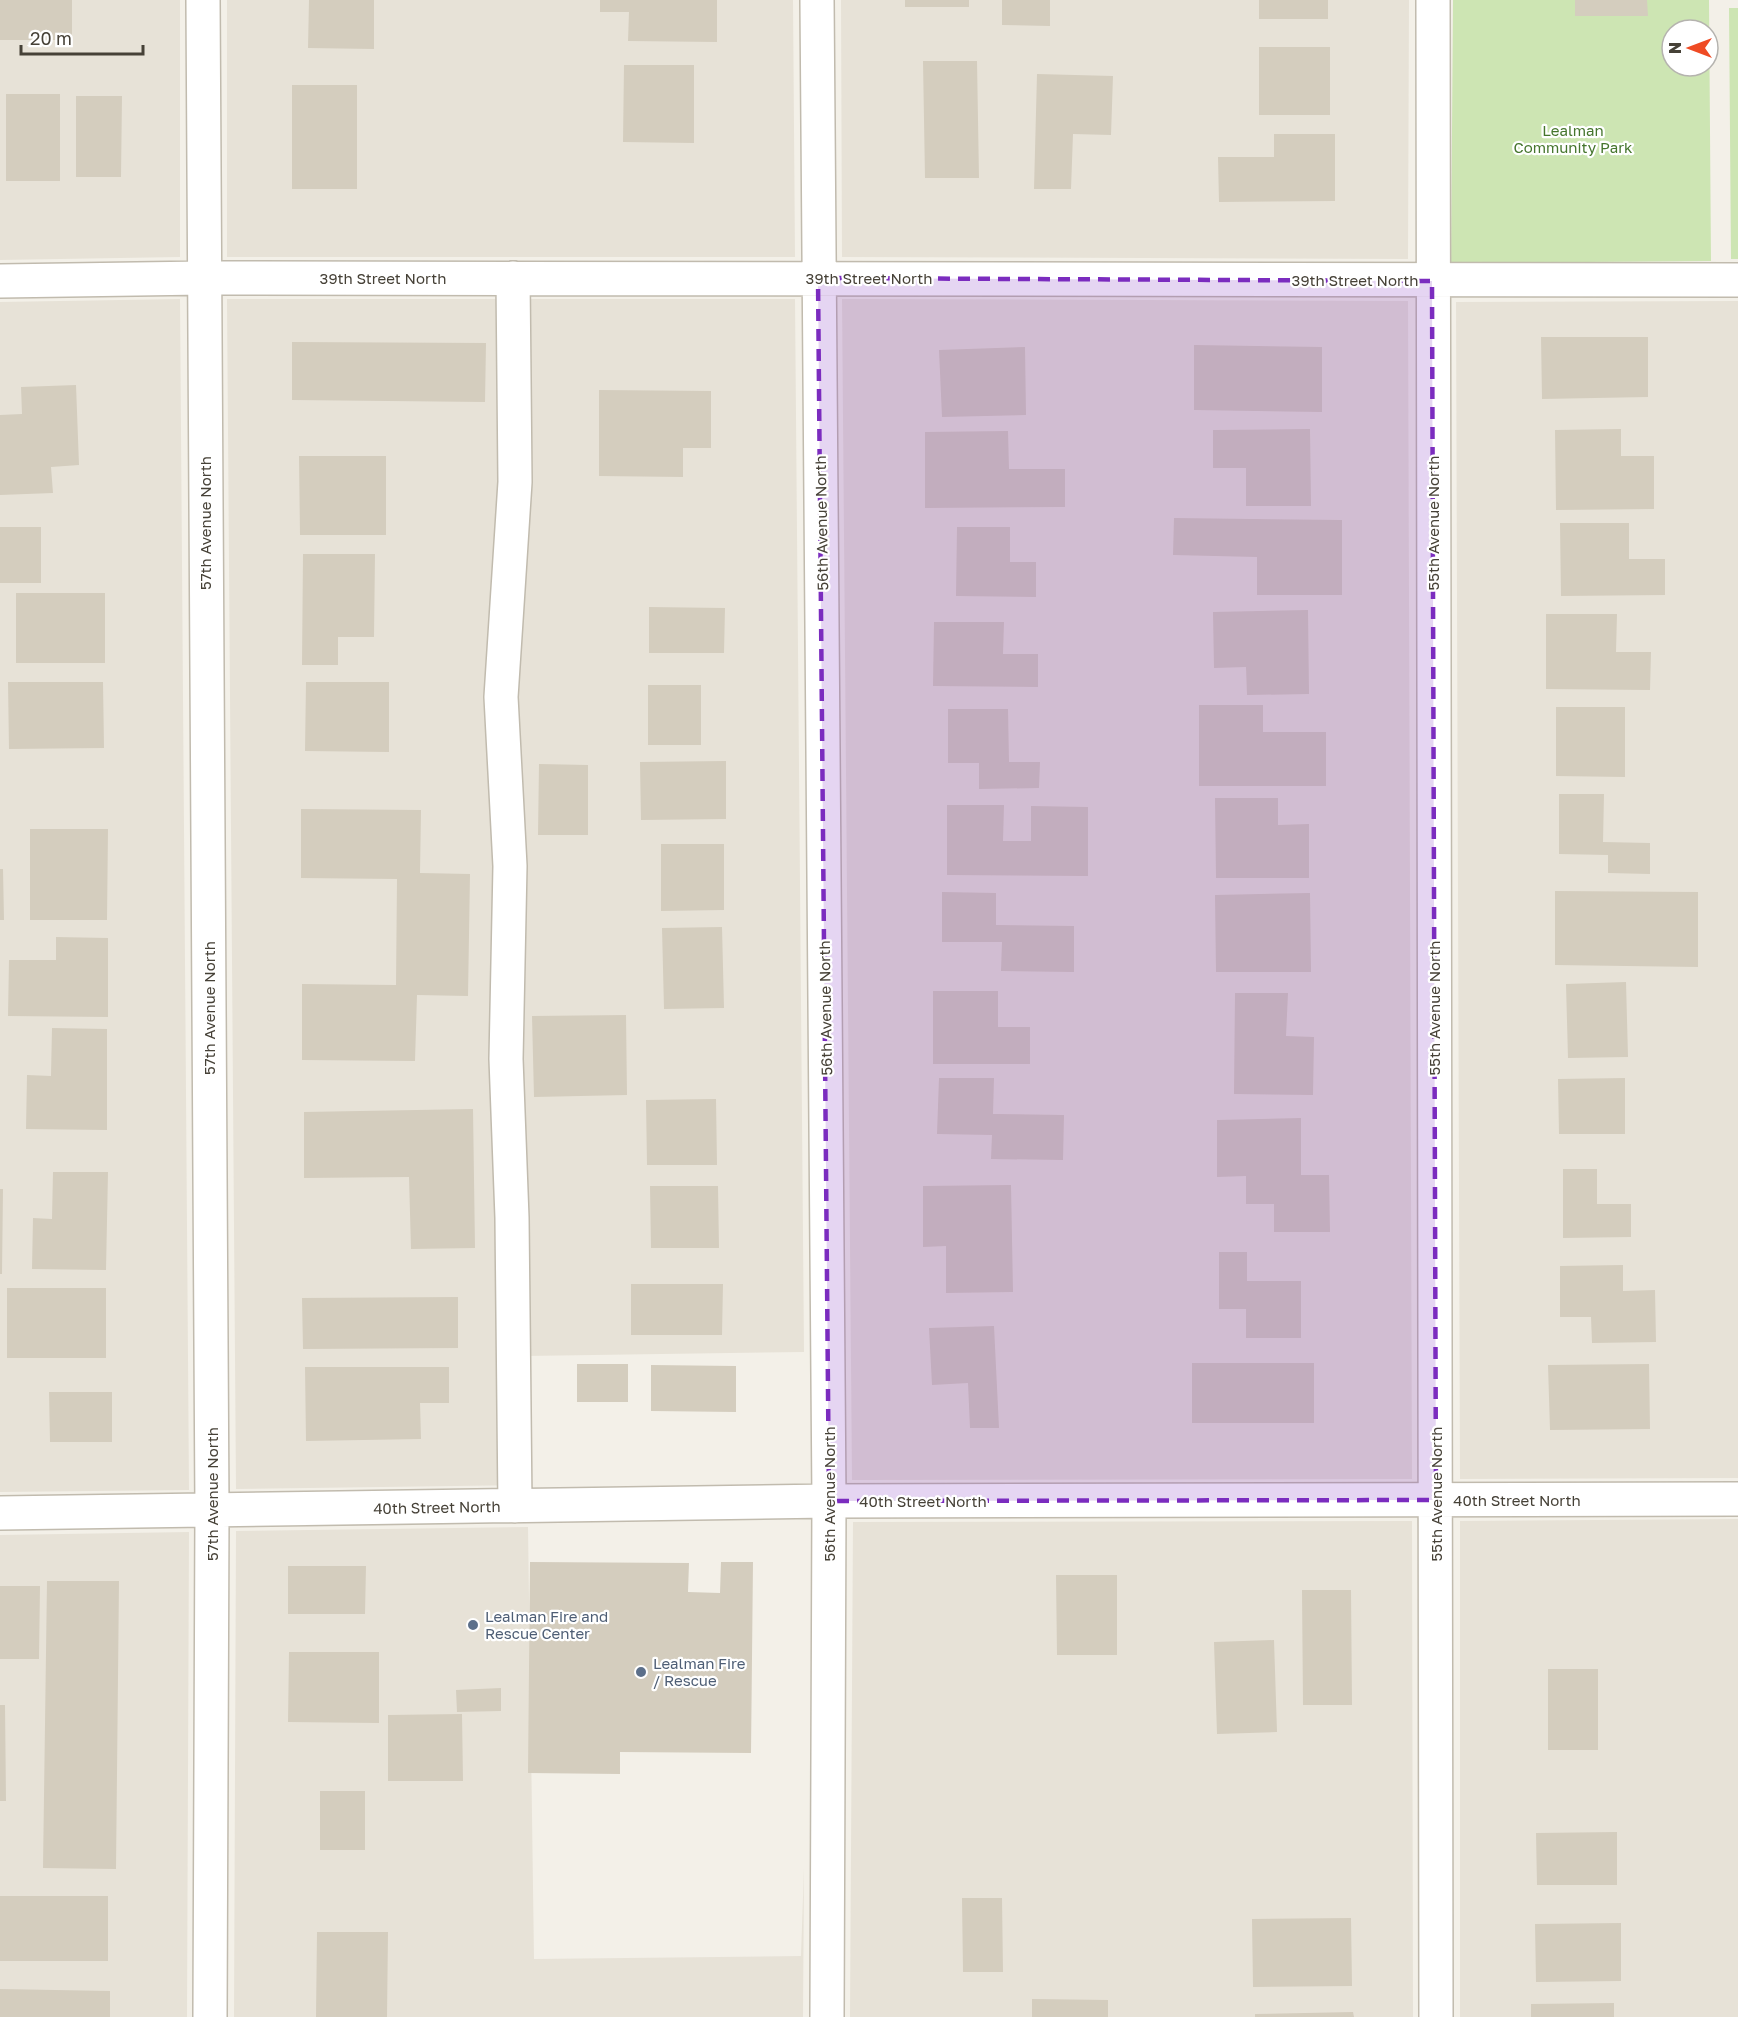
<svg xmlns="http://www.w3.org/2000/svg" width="1738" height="2017" viewBox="0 0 1738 2017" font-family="'Golos Text',sans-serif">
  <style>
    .residential { fill: #e7e2d7 }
    .green { fill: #cde5b3; fill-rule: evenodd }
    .building { fill: #d4cdbe }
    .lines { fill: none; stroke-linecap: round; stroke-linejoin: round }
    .minor-casing { stroke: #c1bbae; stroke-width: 36 }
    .minor { stroke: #fff; stroke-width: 33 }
    .marked { fill: #7b2cbf; fill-opacity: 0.2; stroke: #7b2cbf; stroke-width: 4.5; stroke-dasharray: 12 8; stroke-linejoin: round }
    .service-dot { fill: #5c6f8a; stroke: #fff; stroke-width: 2 }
    .labels { text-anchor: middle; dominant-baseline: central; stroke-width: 4.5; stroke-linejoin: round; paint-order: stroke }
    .park-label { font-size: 15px; fill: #45752d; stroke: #fff }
    .street-label { font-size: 15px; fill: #464137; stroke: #fff }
    .service-label { font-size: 15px; fill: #4e5e75; stroke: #fff; text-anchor: start }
  </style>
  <rect width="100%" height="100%" fill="#f3f0e8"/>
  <path class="residential" d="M0,0H180V257L0,260Z
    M227,0H793L795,257H227Z
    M841,0H1409L1408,259L842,257Z
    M180,299L189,1490L0,1492V302Z
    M227,299H795L804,1352L525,1356L527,1485L236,1489Z
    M842,299L1408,301L1412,1479L852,1480Z
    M1738,301V1478L1460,1479L1456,302Z
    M1738,1519V2017H1460V1521Z
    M1412,1521L1413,2017H850L853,1522Z
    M528,1527L534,1959L801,1956L804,1868L803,2017H234L236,1531Z
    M189,1532L187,2017H0V1535Z"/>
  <path class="green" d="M1453,0H1709L1711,261L1451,263ZM1672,30H1708V66H1672Z
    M1729,8H1738V259H1731Z"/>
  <path class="building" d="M0,0H72V40H0Z
    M309,0H374V49L308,48Z
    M600,0H717V42L628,41L629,12H600Z
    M905,0H969V7H905Z
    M1002,0H1050V26L1002,25Z
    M1259,0H1328V19H1259Z
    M1575,0H1647L1648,16H1575Z
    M1259,47H1330V115H1259Z
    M923,61H977L979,178H925Z
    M624,65H694V143L623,142Z
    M1037,74L1113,76L1111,135L1073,134L1071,189H1034Z
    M292,85H357V189H292Z
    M6,94H60V181H6Z
    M76,96H122L121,177H76Z
    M1274,134H1335V201L1219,202L1218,157H1274Z
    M1541,337H1648V397L1542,399Z
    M292,342L486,343L485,402L292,400Z
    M1194,345L1322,347V412L1194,410Z
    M1025,347L1026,415L942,417L939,350Z
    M76,385L79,465L51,467L53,493L0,495V415L22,414L21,387Z
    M599,390L711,391V448H683V477L599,476Z
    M1310,429L1311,506H1246V468H1213V430Z
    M1621,429V456H1654V509L1556,510L1555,430Z
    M1008,431L1009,469H1065V507L925,508V432Z
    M299,456H386V535H300Z
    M1174,518L1342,520V595H1257V557L1173,555Z
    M1560,523H1629V559H1665V595L1561,596Z
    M0,527H41V583H0Z
    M957,527H1010V562H1036V597L956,596Z
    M303,554H375L374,637H338V665H302Z
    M16,593H105V663H16Z
    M649,607L725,608L724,653H649Z
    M1308,610L1309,694L1247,695L1246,667L1214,668L1213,612Z
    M1546,614H1617L1616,652H1651L1650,690L1546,689Z
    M934,622H1004L1003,654H1038V687L933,686Z
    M8,682H103L104,748L9,749Z
    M306,682H389V752L305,751Z
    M648,685H701V745H648Z
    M1199,705H1263V732H1326V786H1199Z
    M1556,707H1625V777L1556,776Z
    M948,709H1008L1009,762H1040L1039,788L979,789V763H948Z
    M726,761V819L641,820L640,762Z
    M539,764L588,765V835H538Z
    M1559,794H1604L1603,842L1650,843V874L1608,873V855L1559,854Z
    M1215,798H1278V825L1309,824V878H1216Z
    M947,805H1004L1003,841H1031V806L1088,807V876L947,875Z
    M301,809L421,810L420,873L470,874L468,996L417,995L415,1061L302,1060V984L396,985L397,879L301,878Z
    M30,829H108L107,920H30Z
    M661,844H724V910L661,911Z
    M0,869H3L4,920H0Z
    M1555,891L1698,892V967L1555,965Z
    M942,892L996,893V925L1074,926V972L1001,971L1002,942H942Z
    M1310,893L1311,972H1216L1215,895Z
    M722,927L724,1008L664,1009L662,928Z
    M56,937L108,938V1017L8,1016L9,960H56Z
    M1626,982L1628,1057L1568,1058L1566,984Z
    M933,991H998V1027H1030V1064H933Z
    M1235,993H1288L1286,1036L1314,1037L1313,1095L1234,1094Z
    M626,1015L627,1095L534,1097L532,1016Z
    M52,1028L107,1029V1130L26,1129L27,1075L51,1076Z
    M939,1078H994L993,1114L1064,1115L1063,1160L991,1159L992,1135L937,1134Z
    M1625,1078V1134H1559L1558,1079Z
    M716,1099L717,1165H647L646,1100Z
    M473,1109L475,1248L411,1249L409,1177L304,1178V1112Z
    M1301,1118V1175H1329L1330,1232H1274V1204H1246V1176L1217,1177V1120Z
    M1563,1169H1597V1204H1631V1237L1563,1238Z
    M53,1172H108L106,1270L32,1269L33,1218L52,1219Z
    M1011,1185L1013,1292L946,1293V1246L923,1247V1186Z
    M650,1186H718L719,1248H651Z
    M0,1189H3L2,1274H0Z
    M1219,1252H1247V1281H1301V1338H1246V1309H1219Z
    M1623,1265V1291L1655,1290L1656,1342L1592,1343L1591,1317H1560V1266Z
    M631,1284H723L722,1335H631Z
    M7,1288H106V1358H7Z
    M458,1297V1348L303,1349L302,1298Z
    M994,1326L999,1428H970L968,1383L932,1385L929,1328Z
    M1192,1363H1314V1423H1192Z
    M577,1364H628V1402H577Z
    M1649,1364L1650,1429L1550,1430L1548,1365Z
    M651,1365L736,1366V1412L651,1411Z
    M305,1367H449V1403H420L421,1439L306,1441Z
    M49,1392H112V1442H50Z
    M530,1562L689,1563L688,1592L720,1593L721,1562H753L751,1753L620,1752V1774L528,1773Z
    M288,1566H366L365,1614H288Z
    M1056,1575H1117V1655H1057Z
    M47,1581H119L116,1869L43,1868Z
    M0,1586H40L39,1659H0Z
    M1302,1590H1351L1352,1705H1303Z
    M1274,1640L1277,1732L1217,1734L1214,1642Z
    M289,1652H379V1723L288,1722Z
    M1548,1669H1598V1750H1548Z
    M501,1688V1711L457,1712L456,1690Z
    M0,1705H5L6,1801H0Z
    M462,1714L463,1781H388V1715Z
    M320,1791H365V1850H320Z
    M1617,1832V1885H1537L1536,1833Z
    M0,1896H108V1961H0Z
    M962,1898H1002L1003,1972H963Z
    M1351,1918L1352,1986L1253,1987L1252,1919Z
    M1621,1923V1981L1536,1982L1535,1924Z
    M317,1932H388L387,2017H316Z
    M0,1989L110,1991V2017H0Z
    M1032,1999L1108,2000V2017H1032Z
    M1614,2003V2017H1531V2004Z
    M1353,2012L1354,2017H1255V2014Z"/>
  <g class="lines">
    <defs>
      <path id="minor" d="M203,0L212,1510L210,2017
        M817,0L829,1501L827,2017
        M1433,0L1436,2017
        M513,278L515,482L501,697L510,866L506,1059L512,1218L515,1506
        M0,281L204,278L1738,280
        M0,1513L829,1501L1738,1499"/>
    </defs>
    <use href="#minor" class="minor-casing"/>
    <use href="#minor" class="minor"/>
  </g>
  <path class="marked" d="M818,278L1432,281L1436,1500L829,1501Z"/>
  <g class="service-dot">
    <circle cx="473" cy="1625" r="6"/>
    <circle cx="641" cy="1672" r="6"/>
  </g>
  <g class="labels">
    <g class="park-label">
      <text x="1573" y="130">Lealman<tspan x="1573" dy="17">Community Park</tspan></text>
    </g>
    <g class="street-label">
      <text x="383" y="278">39th Street North</text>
      <text x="869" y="278">39th Street North</text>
      <text x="1355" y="280">39th Street North</text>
      <text transform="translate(205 523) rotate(-90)">57th Avenue North</text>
      <text transform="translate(821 523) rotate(-91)">56th Avenue North</text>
      <text transform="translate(1433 523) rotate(-90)">55th Avenue North</text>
      <text transform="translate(209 1008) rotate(-90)">57th Avenue North</text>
      <text transform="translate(825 1008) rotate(-91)">56th Avenue North</text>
      <text transform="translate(1434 1008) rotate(-90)">55th Avenue North</text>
      <text transform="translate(212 1494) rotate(-90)">57th Avenue North</text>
      <text transform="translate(829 1494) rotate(-90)">56th Avenue North</text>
      <text transform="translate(1436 1494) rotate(-90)">55th Avenue North</text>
      <text x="1517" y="1500">40th Street North</text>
      <text x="923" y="1501">40th Street North</text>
      <text transform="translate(437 1507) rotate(-1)">40th Street North</text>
    </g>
    <g class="service-label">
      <text x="485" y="1616">Lealman Fire and<tspan x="485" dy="17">Rescue Center</tspan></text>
      <text x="653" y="1663">Lealman Fire<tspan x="653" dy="17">/ Rescue</tspan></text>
    </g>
  </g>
  <g transform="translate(1690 48) rotate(270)"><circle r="28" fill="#ffffff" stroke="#b5b3af" stroke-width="1.5"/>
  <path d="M0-4.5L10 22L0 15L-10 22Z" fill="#ef4b24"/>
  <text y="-9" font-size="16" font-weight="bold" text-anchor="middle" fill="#464137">N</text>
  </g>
  <path d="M21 45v9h122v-9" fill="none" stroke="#464137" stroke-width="3"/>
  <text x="30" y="45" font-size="18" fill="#464137" stroke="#ffffff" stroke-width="4.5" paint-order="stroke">20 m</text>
</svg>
